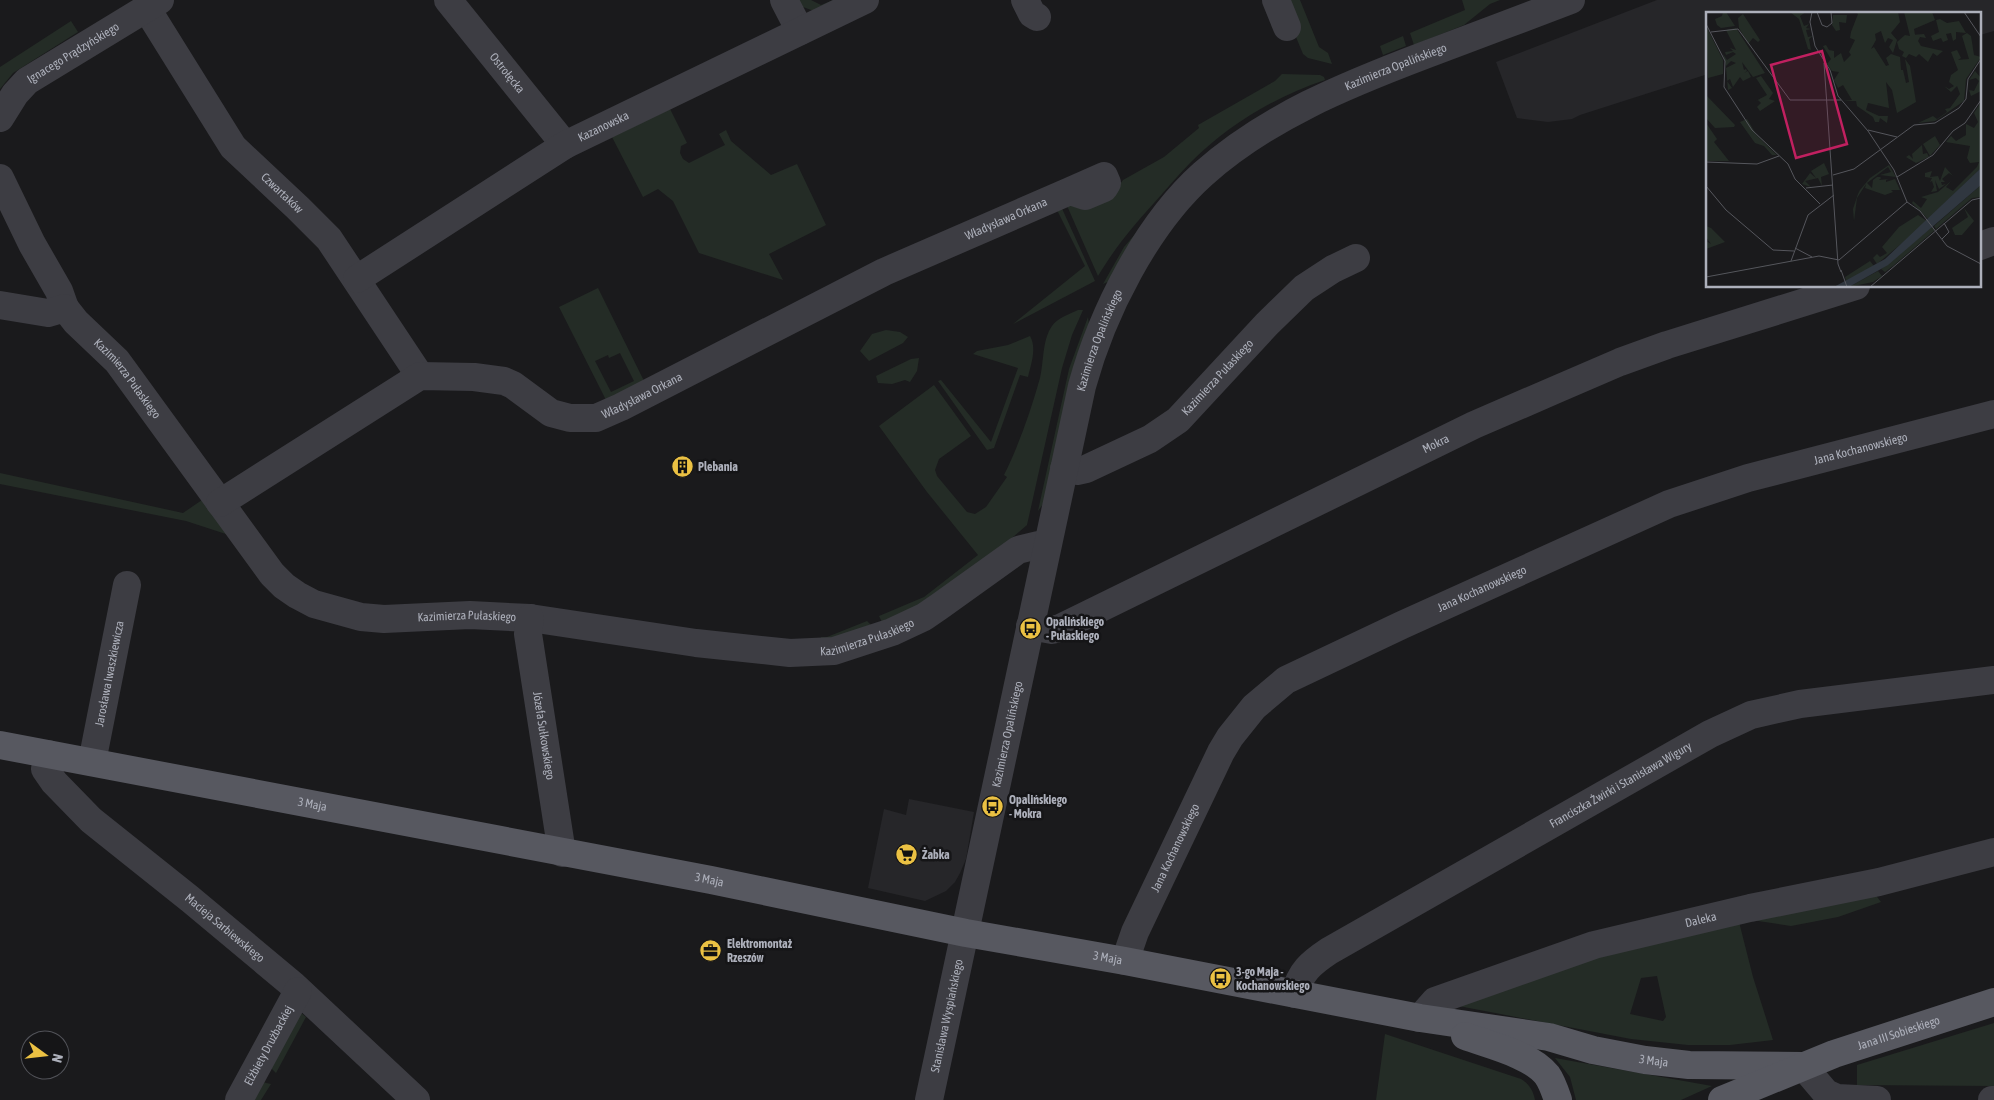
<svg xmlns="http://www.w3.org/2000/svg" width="1994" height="1100" viewBox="0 0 1994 1100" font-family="'Asap Condensed',sans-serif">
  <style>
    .built { fill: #262629 }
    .green { fill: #242c26; fill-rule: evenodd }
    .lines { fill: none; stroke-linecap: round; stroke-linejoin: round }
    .minor { stroke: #3d3d43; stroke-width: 28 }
    .major { stroke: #575860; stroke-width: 28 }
    .labels { text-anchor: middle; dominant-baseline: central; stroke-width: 5; stroke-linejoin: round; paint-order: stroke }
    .street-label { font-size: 12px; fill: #adb0bb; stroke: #151517 }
    .poi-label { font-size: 12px; font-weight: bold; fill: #adb0bb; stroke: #151517; text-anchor: start }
    .inset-road { fill: none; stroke: #55565c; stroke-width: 1 }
    .view { fill: #c12060; fill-opacity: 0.15; stroke: #c12060; stroke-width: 2.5 }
    .inset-edge { fill: none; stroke: #adb0bb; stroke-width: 2.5 }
  </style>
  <rect width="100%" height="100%" fill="#1a1a1c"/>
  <path class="built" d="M1657,0H1994V31L1980,35V14H1708V74L1580,115L1572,119L1548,122L1517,118L1496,62Z
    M909,799L974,812L966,859L960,873L955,882L946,891L925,901L868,888L884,809L906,815Z"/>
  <path class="green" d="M798,0H811L821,5L833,0L834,4L814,11L803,7Z
    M1289,0H1300L1319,47L1328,53L1332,64L1308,58L1303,54L1289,20Z
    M1462,0H1500L1490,4L1464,25L1414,45L1410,33L1465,10Z
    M71,21L78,32L13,73L0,89V67Z
    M1403,36L1406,46L1383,55L1380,46Z
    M1282,74L1320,75L1324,77L1325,80C1274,97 1228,125 1190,163C1177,176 1166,190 1154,203C1132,227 1115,248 1098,276L1064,199L1112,195L1123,180L1164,157L1199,128L1198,125L1275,81Z
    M670,109L687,143L681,146L680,153L683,159L689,163L725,145L719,134L726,130L731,141L771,175L797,164L826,225L769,254L783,280L699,253L673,201L658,189L643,197L612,137Z
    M1059,202L1095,281L1013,324L1085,266L1054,204Z
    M1149,218L1110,281L1103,284L1124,247Z
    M598,288L646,385L606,400L559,307ZM620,353L634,381L611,392L595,361L608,355L609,358Z
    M1078,310H1083L1072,335L1062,368L1027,525L984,562L929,602L883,624L879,616L924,597L978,555L927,492L879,426L934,385L971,436L939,459L935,470L937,476L967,512L975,514L986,507L1007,477L1004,475C1019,445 1031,410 1040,378C1044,362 1042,340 1052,326C1057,318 1070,314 1078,310Z
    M1088,317L1089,325L1046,500L1038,511L1069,369Z
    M886,330L900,332L908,337L903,343L869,361L860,351L872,334Z
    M1030,336C1037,348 1031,364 1028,377L1020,375L994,448L987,450L938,381L941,380L991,442L1018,368L973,354L977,351L1008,345Z
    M919,358L917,371L910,382L905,380L892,384L878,383L876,376L911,359Z
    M0,473L183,513L202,500L232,536L186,521L0,484Z
    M867,621L873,627L821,641V637H827Z
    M1871,889L1881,902L1838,917L1791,926L1738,918L1753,977L1773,1040L1730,1045H1688L1631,1039L1443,1003L1444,1001L1493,987L1542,967L1647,936L1737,915ZM1657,976L1666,1017L1663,1021L1630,1014L1641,978Z
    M300,1012L306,1017L276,1073L270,1067Z
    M1994,1023V1086L1857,1085V1065Z
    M1385,1034L1521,1079C1529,1084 1533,1090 1535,1100H1376Z
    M1555,1058L1712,1086L1681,1100H1576L1570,1077Z
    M262,1082L271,1084L261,1100H252Z"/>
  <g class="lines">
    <g class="minor">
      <path id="s1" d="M448,0L565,145"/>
      <path d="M784,0L800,31"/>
      <path d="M1025,0L1032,14L1037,17"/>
      <path d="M1276,0L1287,27"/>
      <path id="s2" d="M147,9L233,147L298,208L329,239L420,376"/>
      <path id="s3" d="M0,118L15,94L27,81L160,0"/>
      <path d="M0,178L32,244L59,291L65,308"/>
      <path d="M1980,246L1994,241"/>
      <path id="s4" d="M357,279L565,145L865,0"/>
      <path id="s5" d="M0,305L48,313L65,308L76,322L117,361L272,574L284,586L297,595L314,604L361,617L384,619L470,615L530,618L696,643L790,653L834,651L892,632L924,617L940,606L1018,550L1038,545L1047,547"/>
      <path id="s6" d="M1064,469L1077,471L1086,469L1150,439L1178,420L1267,324L1304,288L1333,269L1356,258"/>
      <path id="s7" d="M220,503L420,376L474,377L504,381L513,385L551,413L570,418H596L621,407L884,272L1070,191L1085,196L1104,188L1107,183L1104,176L1070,191"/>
      <path id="s8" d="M530,618L528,634L562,853"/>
      <path id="s9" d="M1030,626L1052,630L1060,628L1474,425L1555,390L1620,362L1667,345L1856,286"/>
      <path id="s10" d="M48,754L45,769L54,782L91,820L190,899L293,985L416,1100"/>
      <path id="s11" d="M92,762L127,585"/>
      <path id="s12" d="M1125,961L1135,932L1221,752L1230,737L1254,707L1286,680L1402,625L1669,504L1748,478L1994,414"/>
      <path id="s13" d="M1295,994C1300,972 1311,963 1329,951L1710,734L1751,715L1800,704L1994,680"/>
      <path id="s14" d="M1420,1018L1435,1001L1594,945L1750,908L1879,882L1994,852"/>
      <path d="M1803,1066L1826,1093L1837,1098L1877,1100"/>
      <path id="s15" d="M239,1100L298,991"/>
      <path id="s16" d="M929,1100L1082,386C1102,313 1146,225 1203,174C1267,117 1346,85 1425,55C1474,37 1522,18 1571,0"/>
      <path d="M1992,1100H1994"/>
    </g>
    <g class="major">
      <path id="s17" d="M0,745L711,880L966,933L1125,961L1420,1018L1549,1037L1593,1050L1645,1060L1689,1065L1803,1066"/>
      <path d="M1465,1036C1489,1045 1530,1054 1547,1075C1552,1082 1555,1091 1558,1100"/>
      <path id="s18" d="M1722,1100L1834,1054L1994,1002"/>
    </g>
  </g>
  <defs>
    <symbol id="building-disc" viewBox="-11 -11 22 22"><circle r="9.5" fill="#ebc143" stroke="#151517"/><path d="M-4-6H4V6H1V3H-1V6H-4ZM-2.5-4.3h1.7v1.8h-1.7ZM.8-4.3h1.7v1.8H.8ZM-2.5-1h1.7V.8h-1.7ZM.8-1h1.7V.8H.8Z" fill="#111"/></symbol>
    <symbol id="bus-disc" viewBox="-11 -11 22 22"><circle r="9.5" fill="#ebc143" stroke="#151517"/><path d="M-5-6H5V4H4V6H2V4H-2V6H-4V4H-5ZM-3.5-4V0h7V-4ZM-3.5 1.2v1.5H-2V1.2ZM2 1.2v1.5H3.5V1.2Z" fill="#111"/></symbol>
    <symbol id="supermarket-disc" viewBox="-11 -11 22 22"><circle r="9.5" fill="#ebc143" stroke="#151517"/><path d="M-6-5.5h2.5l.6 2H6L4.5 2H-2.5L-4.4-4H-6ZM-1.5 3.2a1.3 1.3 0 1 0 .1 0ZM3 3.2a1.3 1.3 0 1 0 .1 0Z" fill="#111"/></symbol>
    <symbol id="office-disc" viewBox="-11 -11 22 22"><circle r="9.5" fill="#ebc143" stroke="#151517"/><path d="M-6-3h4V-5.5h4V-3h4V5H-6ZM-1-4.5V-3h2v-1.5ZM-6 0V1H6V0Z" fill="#111"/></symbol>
  </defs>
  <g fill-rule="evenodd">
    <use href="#building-disc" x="670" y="454" width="25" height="25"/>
    <use href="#bus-disc" x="1018" y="616" width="25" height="25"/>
    <use href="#bus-disc" x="980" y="794" width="25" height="25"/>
    <use href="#supermarket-disc" x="894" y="842" width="25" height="25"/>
    <use href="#office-disc" x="698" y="938" width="25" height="25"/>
    <use href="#bus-disc" x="1208" y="966" width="25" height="25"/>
  </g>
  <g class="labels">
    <g class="street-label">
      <text stroke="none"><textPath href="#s3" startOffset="100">Ignacego Prądzyńskiego</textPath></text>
      <text stroke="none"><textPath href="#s16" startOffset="1199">Kazimierza Opalińskiego</textPath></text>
      <text stroke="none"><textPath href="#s1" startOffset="94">Ostrołęcka</textPath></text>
      <text stroke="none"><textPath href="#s4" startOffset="290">Kazanowska</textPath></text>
      <text stroke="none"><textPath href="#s2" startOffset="230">Czwartaków</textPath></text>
      <text stroke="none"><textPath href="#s7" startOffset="880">Władysława Orkana</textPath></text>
      <text stroke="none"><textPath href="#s16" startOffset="779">Kazimierza Opalińskiego</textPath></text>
      <text stroke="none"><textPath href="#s6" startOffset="185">Kazimierza Pułaskiego</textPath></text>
      <text stroke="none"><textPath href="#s5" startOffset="161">Kazimierza Pułaskiego</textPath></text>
      <text stroke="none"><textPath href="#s7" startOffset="475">Władysława Orkana</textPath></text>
      <text stroke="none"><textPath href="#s9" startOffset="449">Mokra</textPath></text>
      <text stroke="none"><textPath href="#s12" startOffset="949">Jana Kochanowskiego</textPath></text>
      <text stroke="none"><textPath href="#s12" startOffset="544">Jana Kochanowskiego</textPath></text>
      <text stroke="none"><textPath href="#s5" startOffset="611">Kazimierza Pułaskiego</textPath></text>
      <text stroke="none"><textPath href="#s5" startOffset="1016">Kazimierza Pułaskiego</textPath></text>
      <text stroke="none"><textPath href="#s11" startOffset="90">Jarosława Iwaszkiewicza</textPath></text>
      <text stroke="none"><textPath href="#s16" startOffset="374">Kazimierza Opalińskiego</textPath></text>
      <text stroke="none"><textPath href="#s8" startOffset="119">Józefa Sułkowskiego</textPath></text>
      <text stroke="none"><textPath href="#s13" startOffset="392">Franciszka Żwirki i Stanisława Wigury</textPath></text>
      <text stroke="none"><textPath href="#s17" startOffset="318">3 Maja</textPath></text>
      <text stroke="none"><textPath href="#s12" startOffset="124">Jana Kochanowskiego</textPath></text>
      <text stroke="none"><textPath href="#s17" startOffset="722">3 Maja</textPath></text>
      <text stroke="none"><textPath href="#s14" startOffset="301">Daleka</textPath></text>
      <text stroke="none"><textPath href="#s10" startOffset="256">Macieja Sarbiewskiego</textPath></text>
      <text stroke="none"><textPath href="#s17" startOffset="1128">3 Maja</textPath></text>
      <text stroke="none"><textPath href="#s16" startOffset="86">Stanisława Wyspiańskiego</textPath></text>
      <text stroke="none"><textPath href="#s18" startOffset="189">Jana III Sobieskiego</textPath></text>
      <text stroke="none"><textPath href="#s15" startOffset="62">Elżbiety Drużbackiej</textPath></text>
      <text stroke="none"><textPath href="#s17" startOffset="1684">3 Maja</textPath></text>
    </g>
    <g class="poi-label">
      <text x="698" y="467">Plebania</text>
      <text x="1046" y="622">Opalińskiego<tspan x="1046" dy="14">- Pułaskiego</tspan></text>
      <text x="1009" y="800">Opalińskiego<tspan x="1009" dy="14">- Mokra</tspan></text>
      <text x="922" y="855">Żabka</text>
      <text x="727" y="944">Elektromontaż<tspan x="727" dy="14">Rzeszów</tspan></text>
      <text x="1236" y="972">3-go Maja -<tspan x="1236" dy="14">Kochanowskiego</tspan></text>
    </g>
  </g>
  <g transform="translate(1706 12)">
    <rect width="275" height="275" fill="#1a1a1c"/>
    <path d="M17,0H20L29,14L15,16L11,13L9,7L16,4ZM84,0H100L94,4L98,14L103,12L100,16L105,17L100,18L102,25L107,24L103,27L105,38L102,37L93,7ZM150,0H192L194,10L185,21L191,28L187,41L183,35L187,28L182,26L179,31L175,19L169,22L170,28L165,37L168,35L180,54L183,53L180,46L185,42L194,45L195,58H197L200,71L203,70L199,47L204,54L210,90L191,101L186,78L180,70L183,96L162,91L160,98L173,104H182L181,111L174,106L173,110H169L167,105L151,94L150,89H137L146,88L154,89L146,88L137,73L132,76L128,68L133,60L126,59L121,52L125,47L117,34L120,33L123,38L128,39V46L135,41L138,50L145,43L143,40L149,28L144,26L145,20L152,2ZM198,0H226L229,8L208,17L209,23H206L218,22L220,26L214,25L212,29L215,34L237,39L231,44L227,41L222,50L213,42L210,45L203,42L200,46L196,44L198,40L193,37L191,30L199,23L204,24ZM37,2L54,28L52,30L47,26L42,32L33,16L32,6ZM127,3H141L140,11L133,10L134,18L130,19L126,13ZM234,7L241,11L253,9L260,21L250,20V27L247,29L245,21L240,22L242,28L237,30L235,26L227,29L225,24L233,20L230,8ZM0,14L17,48V62L2,66ZM30,16L59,61L47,65L36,50L38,58L40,57L41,59L38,61L42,59L45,65L37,69L34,65L27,75L24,67L21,69L26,76L22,78L20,56L30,51L25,49L20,54L17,42L21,48L30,42L27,40L20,43L19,40L27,39L24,36L30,38L20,18ZM261,21L265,24L268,43L275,45L260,67L258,89L229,109L212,111L227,104L231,107L241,100L239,97L244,96L254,82L251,74L245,80L238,74L243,77L248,74L243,70L245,63L252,58L245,40L251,38L255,46L252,48L263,47L256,24ZM269,59L275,66V79L265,84L263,78L268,79L273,69L270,66L263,68ZM55,64L67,81L63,87L69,89L54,99L51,95L55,91L52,88L48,90L61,83L50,66ZM0,83L29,113L28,115L9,116L0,106ZM275,90V156L222,207L206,191L207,189L215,196L221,187L215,185L232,180L245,169L240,175L247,179L271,155L273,150L264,151L261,146L264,134L240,130L245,124L250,129L260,123V112L268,116L272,110L268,101ZM41,107L50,122L80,148L48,121L41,108L48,121L71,143H66L58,134L49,131L34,110ZM0,111L11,127L8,130L23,149H0ZM229,124L234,133L224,144L217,132ZM216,133L217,142L221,141L223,145L210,151L200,145L203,143L207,147L206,142ZM118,151L123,162L115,165L116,174L112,166L99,169L105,175L96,172L104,161L110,166L105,159ZM183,153L190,165L174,163L185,160L182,155L161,171L166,176L167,168L171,165H174L175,166L173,168L183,167L180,168V170L189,167L194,178H185L187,180L179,183L159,176L160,172L151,186L148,209L147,197L152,182L154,178L164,166ZM239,155L247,164L243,161L236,167L239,170H235L236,173L240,172L233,177L229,168L231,179L225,180L228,175L226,169L224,170L226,166L219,165V161L226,159L224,165L232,164L234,169ZM275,173V185L266,186L230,217L228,214ZM258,196L268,209L256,223H249L246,216L262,205ZM212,203L221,209L219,212L171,252L167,246L171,242L174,245L181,241L176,235L193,215ZM0,214L5,216L19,230L0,237V229L5,232L0,225ZM226,215L229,218L187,254L179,260L175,257ZM164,249L168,254L140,269L139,265ZM172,259L176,264L167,270L143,275Z" fill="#242c26"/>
    <path d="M275,156V173L182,253L143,275H128L179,247Z" fill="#303740"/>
    <path class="inset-road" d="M106,0L104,10L109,34L124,58L132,84L162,119L188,158L201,190L214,199L241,234L275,252M111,0L116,13L121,15L126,11L125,0M258,0L275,25M0,12L19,49L18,75L46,118L82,152L89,167L114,192M5,20L32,17L84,88H135M118,51L132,252L135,260M162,118L191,125M0,150L51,152L73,144M127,163L148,157L208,113L229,111L253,96L260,87L262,67L275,47M191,165L227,143L247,119L259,111L275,88M0,174L20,198L67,238L88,239M100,176L127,173M236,227L243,220L238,211M89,236L106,245M133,248L201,190M85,249L102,203L128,183M135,258L141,275M0,265L113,244L133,248M164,275L266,188L275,186"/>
    <path class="view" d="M116,39L141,132L90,146L65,53Z"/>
    <rect width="275" height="275" class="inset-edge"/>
  </g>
  <g transform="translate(45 1055) rotate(105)"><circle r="24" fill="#151517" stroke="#525359"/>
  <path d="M0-4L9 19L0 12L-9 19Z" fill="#ebc143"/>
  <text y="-8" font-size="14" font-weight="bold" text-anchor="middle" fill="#adb0bb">N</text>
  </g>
</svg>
